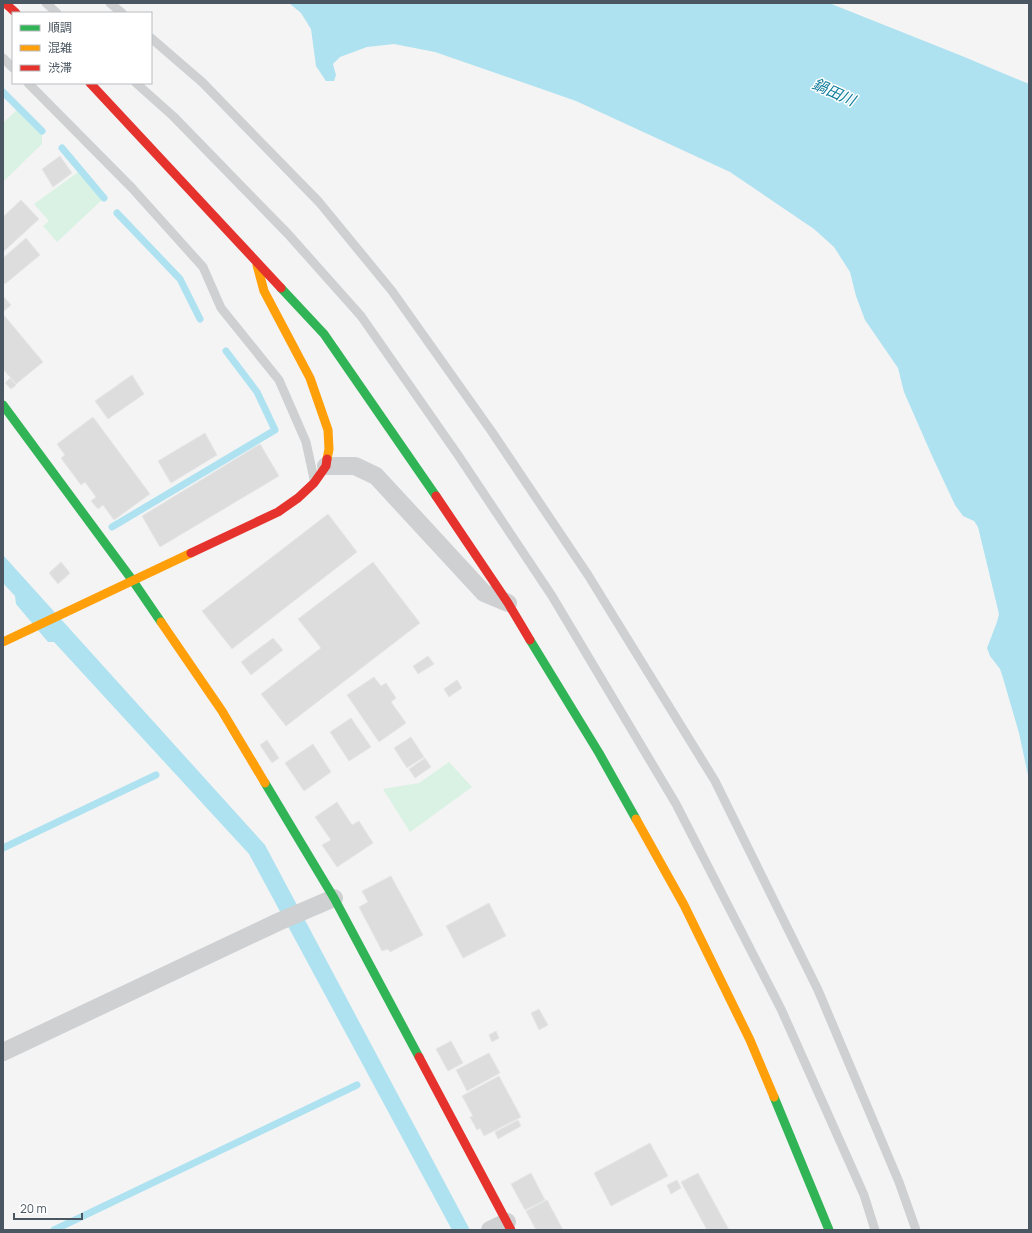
<svg xmlns="http://www.w3.org/2000/svg" width="1032" height="1233" viewBox="0 0 1032 1233" font-family="Manrope,'Noto Sans JP',sans-serif">
  <style>
    .green { fill: #d9f2e3 }
    .water { fill: #aee2f0 }
    .lines { fill: none; stroke-linecap: round; stroke-linejoin: round }
    .stream { stroke: #aee2f0; stroke-width: 7 }
    .building { fill: #ddddde; stroke: #e5e6e7 }
    .lane { stroke: #ced0d2; stroke-width: 9 }
    .street { stroke: #ced0d2; stroke-width: 18 }
    .fast { stroke: #30b455; stroke-width: 9 }
    .slow { stroke: #ff9f0a; stroke-width: 9 }
    .jam { stroke: #e5322d; stroke-width: 9 }
    .labels { text-anchor: middle; dominant-baseline: central; stroke-width: 3; stroke-linejoin: round; paint-order: stroke }
    .water-label { font-size: 15px; font-style: italic; fill: #0c7c9b; stroke: #fff }
  </style>
  <rect width="100%" height="100%" fill="#f4f4f4"/>
  <path class="green" d="M19,108L42,131V144L3,182V123Z
    M81,170L104,198L57,242L43,226L49,221L34,204Z
    M449,762L472,787L410,832L383,789L419,783Z"/>
  <path class="water" d="M289,3H829L962,56L1029,84V780L1019,733L1003,678L1000,669L990,656L987,648L997,622L999,614L978,527L974,521L963,516L955,505L933,458L904,392L898,368L865,320L856,296L850,272L834,247L814,229L730,172L576,101L435,52L394,44L367,47L340,57L333,64L336,75L334,81H326L316,66L311,29L301,13Z
    M3,555L265,845L470,1230H452L249,854L54,642H48L16,604L15,596L3,583Z"/>
  <g class="lines">
    <path class="stream" d="M3,92L42,131
      M62,148L104,198
      M117,213L180,279L200,319
      M112,527L275,430L257,392L226,351
      M3,848L156,775
      M54,1230L357,1085"/>
  </g>
  <path class="building" d="M60,156L72,173L53,187L42,169Z
    M21,200L39,219L3,252V217Z
    M26,238L40,255L5,284L3,281V258Z
    M3,296L11,305L3,312Z
    M3,314L43,362L16,384L3,369Z
    M132,375L144,394L108,419L95,401Z
    M10,378L16,385L11,389L5,383Z
    M93,417L150,494L114,520L103,505L98,509L91,501L96,497L85,482L81,485L61,458L65,455L57,444Z
    M205,433L217,455L171,483L158,461Z
    M260,444L279,476L160,547L142,516Z
    M328,514L357,552L232,649L202,611Z
    M61,562L70,573L58,584L49,573Z
    M373,562L420,623L286,726L261,694L321,648L298,619Z
    M273,638L283,650L251,675L241,662Z
    M428,656L434,664L418,674L413,666Z
    M374,677L381,686L386,683L396,698L391,702L406,723L379,742L347,695Z
    M457,680L462,688L449,697L444,689Z
    M351,718L371,747L349,761L330,732Z
    M411,737L424,757L407,768L394,748Z
    M267,740L279,758L272,763L260,745Z
    M313,744L331,772L304,791L285,763Z
    M425,758L431,767L415,778L409,769Z
    M337,802L352,825L359,821L373,843L337,867L322,845L331,840L315,817Z
    M391,876L423,935L390,952L388,949L382,951L359,907L368,902L362,891Z
    M489,903L506,936L463,958L446,926Z
    M539,1009L548,1025L539,1030L531,1013Z
    M496,1031L499,1038L492,1042L489,1035Z
    M451,1041L463,1063L448,1071L436,1049Z
    M489,1053L500,1073L467,1091L456,1070Z
    M499,1076L521,1117L484,1136L480,1128L477,1130L470,1117L473,1116L462,1096Z
    M518,1120L521,1126L498,1139L495,1132Z
    M650,1143L668,1176L611,1206L594,1173Z
    M531,1173L545,1200L525,1210L511,1184Z
    M698,1173L729,1230H707L681,1182Z
    M677,1180L681,1188L671,1194L667,1185Z
    M547,1200L563,1230H536L526,1211Z"/>
  <g class="lines">
    <path class="lane" d="M46,3L57,13
      M110,3L122,13
      M151,38L202,82L319,202L392,291L492,432L588,575L715,781L818,990L899,1182L916,1230
      M3,58L13,68
      M28,83L132,188L203,267L221,308L279,380L306,442L314,479
      M136,83L173,116L288,234L361,316L458,455L552,596L676,804L781,1009L864,1195L875,1230"/>
    <path class="street" d="M326,466H355L376,476L484,593L508,603
      M3,1052L278,922L334,898
      M490,1230L507,1222"/>
    <path class="fast" d="M281,288L324,334L436,496
      M3,405L133,581L161,622
      M530,640L599,753L636,819
      M265,783L334,898L419,1057
      M774,1097L829,1230"/>
    <path class="slow" d="M257,265L264,291L310,378L328,430L329,449L327,459
      M161,622L222,711L265,783
      M3,642L191,553
      M636,819L684,905L750,1040L774,1097"/>
    <path class="jam" d="M5,3L16,13
      M90,83L281,288
      M436,496L508,603L530,640
      M191,553L278,512L298,498L314,483L326,466L327,459
      M419,1057L511,1230"/>
  </g>
  <g class="labels">
    <g class="water-label">
      <text transform="translate(834 92) rotate(24)">鍋田川</text>
    </g>
  </g>
  <rect width="1032" height="1233" fill="none" stroke="#4a5661" stroke-width="8"/>
  <rect x="12" y="12" width="140" height="72" fill="#ffffff" stroke="#b7bbc0"/>
  <rect x="20" y="25" width="20" height="6" fill="#30b455" stroke="#b7bbc0"/>
  <text x="48" y="32" font-size="12" fill="#4a5661">順調</text>
  <rect x="20" y="45" width="20" height="6" fill="#ff9f0a" stroke="#b7bbc0"/>
  <text x="48" y="52" font-size="12" fill="#4a5661">混雑</text>
  <rect x="20" y="65" width="20" height="6" fill="#e5322d" stroke="#b7bbc0"/>
  <text x="48" y="72" font-size="12" fill="#4a5661">渋滞</text>
  <path d="M14 1213v6h68v-6" fill="none" stroke="#4a5661" stroke-width="2"/>
  <text x="20" y="1213" font-size="12" fill="#4a5661" stroke="#ffffff" stroke-width="3" paint-order="stroke">20 m</text>
</svg>
